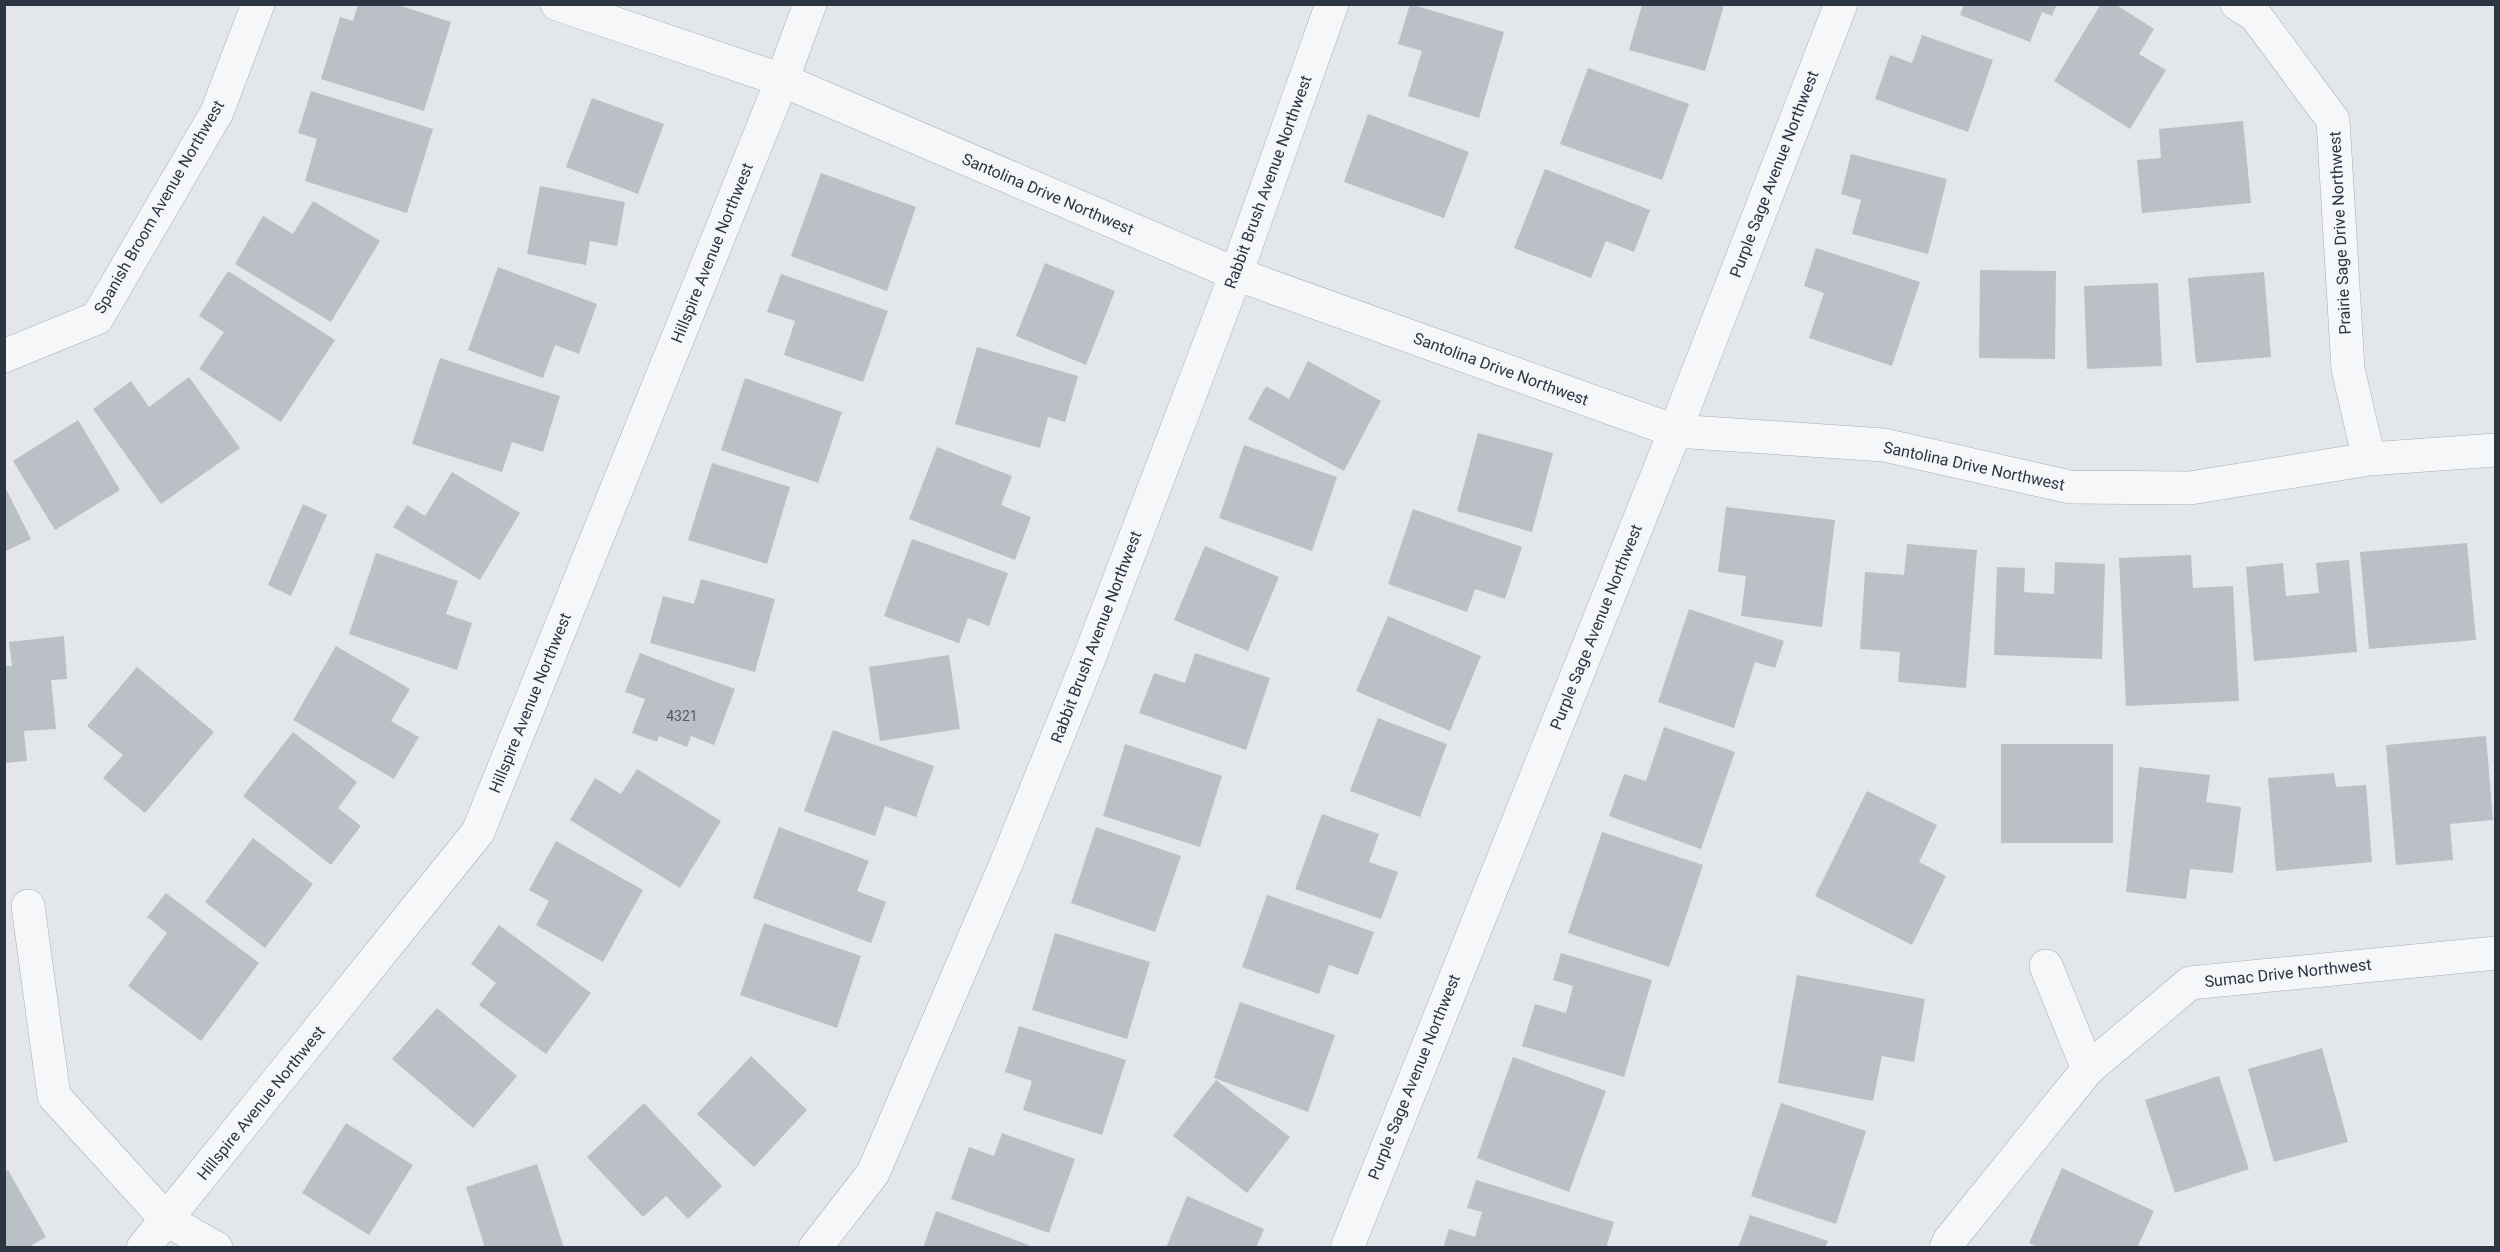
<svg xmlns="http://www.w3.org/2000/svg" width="2500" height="1252" viewBox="0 0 2500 1252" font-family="Roboto,sans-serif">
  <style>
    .building { fill: #bbc0c7 }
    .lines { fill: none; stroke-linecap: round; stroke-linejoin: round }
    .minor-casing { stroke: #a8aeb5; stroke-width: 34 }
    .minor { stroke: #f6f7f9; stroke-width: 33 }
    .labels { text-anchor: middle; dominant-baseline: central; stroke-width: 4.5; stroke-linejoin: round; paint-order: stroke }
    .number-label { font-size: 14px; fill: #505863 }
    .street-label { font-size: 16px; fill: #2c3542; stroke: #f3f5f8 }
  </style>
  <rect width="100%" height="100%" fill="#e3e7eb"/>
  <path class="building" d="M358,4H395L451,22L424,111L321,79L340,17L353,21Z
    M1410,4L1504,32L1479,118L1408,96L1422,51L1398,44Z
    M1964,4H2057L2052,16L2042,12L2030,42L1960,15Z
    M2101,4H2115L2154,29L2139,54L2166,70L2130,129L2054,81Z
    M1642,5H1724L1705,71L1629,50Z
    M1922,35L1993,60L1968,132L1875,99L1890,55L1912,63Z
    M1588,68L1689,104L1662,180L1560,144Z
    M311,91L433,129L407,213L305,181L317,139L298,133Z
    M592,98L664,124L638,194L566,167Z
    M1368,114L1469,152L1444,218L1344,182Z
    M2243,121L2251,203L2142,213L2137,160L2161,158L2159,129Z
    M1851,154L1947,179L1928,254L1852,234L1861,200L1841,194Z
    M1545,169L1650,210L1634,252L1606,241L1591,278L1514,248Z
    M821,173L916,207L887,291L791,256Z
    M540,186L625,202L617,246L590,241L586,265L527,254Z
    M313,201L380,241L331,322L235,264L263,216L293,234Z
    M1816,248L1920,282L1892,366L1809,338L1824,293L1804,286Z
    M1045,263L1115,291L1086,365L1016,336Z
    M498,267L597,304L579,354L555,345L543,378L468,350Z
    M1980,270L2056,271L2055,359L1979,358Z
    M228,271L335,340L281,422L199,369L224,332L199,316Z
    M2264,272L2271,357L2196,363L2188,278Z
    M781,274L888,311L863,382L784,355L795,321L767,312Z
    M2158,283L2162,366L2087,369L2084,286Z
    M977,347L1078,376L1065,422L1048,417L1040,448L955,424Z
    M440,358L560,396L543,452L512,442L502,472L412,444Z
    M1308,361L1381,401L1344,471L1248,419L1266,386L1289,399Z
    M189,377L240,448L161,504L93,409L131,381L149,407Z
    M745,378L842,412L818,483L721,450Z
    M78,420L120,490L55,530L13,461Z
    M1478,433L1553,453L1532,532L1457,511Z
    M1244,445L1337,477L1312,551L1219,518Z
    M937,447L1012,476L1001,505L1031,517L1015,560L909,519Z
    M712,463L790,487L767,564L688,540Z
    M452,472L520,513L480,580L393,527L407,505L425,516Z
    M4,485L31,539L4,552Z
    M303,504L327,515L291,596L268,585Z
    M1726,507L1835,520L1822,627L1741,616L1746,576L1718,572Z
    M1413,509L1522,547L1505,599L1475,589L1467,612L1388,584Z
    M912,539L1008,573L989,626L968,618L959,643L884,616Z
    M2467,543L2476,640L2369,649L2360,552Z
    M1907,544L1977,550L1966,688L1898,682L1900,652L1860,649L1865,572L1904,575Z
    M1205,546L1279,577L1248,651L1174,620Z
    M376,553L458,581L446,614L472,623L457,670L349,634Z
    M2191,555L2193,588L2233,586L2239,701L2126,706L2119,558Z
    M2349,560L2357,652L2254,661L2246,567L2283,563L2286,596L2319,593L2316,563Z
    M2055,562L2105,564L2102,659L1994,655L1997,567L2025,568L2024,592L2054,594Z
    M701,579L775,599L755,672L650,643L663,596L694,604Z
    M1689,609L1784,641L1775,668L1755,662L1734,728L1658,702Z
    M1388,616L1481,656L1450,731L1356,691Z
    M64,636L67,679L51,680L56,729L24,731L27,761L4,763V666H12L9,642Z
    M336,646L410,689L391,721L419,737L394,779L293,720Z
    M640,653L735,689L714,745L691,736L687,747L659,736L657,742L632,733L645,699L625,692Z
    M1195,653L1270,678L1246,750L1139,713L1154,673L1185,683Z
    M949,655L960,729L880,741L869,667Z
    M137,667L214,732L145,813L103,778L123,755L87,726Z
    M1378,718L1447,744L1420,817L1350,791Z
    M1664,727L1735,752L1701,849L1609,816L1624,774L1646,781Z
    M833,730L934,766L916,817L885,806L875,836L804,811Z
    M293,732L357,782L338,808L361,826L331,865L243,796Z
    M2486,736L2493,820L2450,824L2453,860L2396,865L2386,745Z
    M1125,744L1222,776L1200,847L1103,816Z
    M2001,744H2113V843H2001Z
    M2139,767L2210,775L2206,802L2241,807L2233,873L2190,869L2186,899L2126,892Z
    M637,769L721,821L680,888L570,820L595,778L621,794Z
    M2334,773L2336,787L2366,785L2372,862L2276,871L2268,778Z
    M1867,791L1937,825L1919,862L1946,876L1912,945L1815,896Z
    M1322,814L1379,834L1369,862L1398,872L1381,919L1295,889Z
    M779,827L869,861L857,891L886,902L871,943L753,898Z
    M1096,827L1181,856L1155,932L1071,903Z
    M1602,832L1703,865L1669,967L1568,933Z
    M253,838L313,884L265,948L205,902Z
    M556,841L643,890L603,962L536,925L549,901L529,890Z
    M166,893L259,963L201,1041L128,986L167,933L147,917Z
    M1267,895L1374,932L1358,975L1329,965L1319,994L1242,967Z
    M764,923L861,956L837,1028L740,995Z
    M499,925L591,993L546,1054L479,1005L496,983L471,964Z
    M1055,933L1150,962L1127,1039L1032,1010Z
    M1561,953L1652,980L1624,1077L1522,1046L1535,1004L1566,1013L1573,986L1553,980Z
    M1797,975L1925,999L1914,1062L1882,1056L1873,1101L1778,1083Z
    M1240,1002L1335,1035L1308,1112L1214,1078Z
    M437,1008L517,1076L473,1128L392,1059Z
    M1019,1026L1126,1060L1102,1135L1023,1110L1032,1081L1005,1072Z
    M2322,1048L2348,1142L2274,1162L2248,1069Z
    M751,1056L807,1110L754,1167L697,1114Z
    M1513,1057L1606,1091L1569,1192L1477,1158Z
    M2219,1076L2249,1169L2175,1193L2145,1100Z
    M1216,1080L1290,1137L1247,1193L1173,1136Z
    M644,1103L722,1186L688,1219L666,1196L643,1217L587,1157Z
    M1781,1103L1866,1131L1836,1224L1751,1196Z
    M346,1123L413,1165L369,1235L302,1193Z
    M1002,1133L1075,1159L1049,1233L951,1199L969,1147L994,1156Z
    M537,1164L564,1248H485L466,1187Z
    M2062,1168L2154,1211L2137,1248H2039L2029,1243Z
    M8,1170L46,1237L27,1248H4V1172Z
    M1476,1180L1614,1222L1606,1248H1443L1449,1229L1475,1237L1482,1212L1467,1208Z
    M1187,1196L1264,1229L1256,1248H1166Z
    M936,1211L1029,1245L1028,1248H923Z
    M1750,1215L1828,1241L1825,1248H1738Z"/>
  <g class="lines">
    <defs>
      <path id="minor" d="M557,4L782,80L1236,274L1675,431L1884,445L2070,487L2190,488L2369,459L2496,450
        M2237,4L2255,15L2333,120L2348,369L2369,459
        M4,356L97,318L217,112L258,4
        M28,906L54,1096L167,1220L216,1248
        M2046,966L2088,1069
        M143,1248L478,832L782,80L810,4
        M815,1248L873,1173L1006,864L1090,656L1236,274L1332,4
        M1347,1248L1675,431L1841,4
        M1946,1248L1949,1241L2088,1069L2190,983L2496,953"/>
    </defs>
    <use href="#minor" class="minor-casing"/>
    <use href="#minor" class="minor"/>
  </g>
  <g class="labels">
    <g class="number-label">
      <text x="682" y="716">4321</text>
    </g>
    <g class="street-label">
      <text transform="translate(1774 174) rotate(-69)">Purple Sage Avenue Northwest</text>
      <text transform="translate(1268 182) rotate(-70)">Rabbit Brush Avenue Northwest</text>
      <text transform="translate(1048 194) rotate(23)">Santolina Drive Northwest</text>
      <text transform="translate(159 207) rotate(-60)">Spanish Broom Avenue Northwest</text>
      <text transform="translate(2340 233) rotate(-93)">Prairie Sage Drive Northwest</text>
      <text transform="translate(712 253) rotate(-68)">Hillspire Avenue Northwest</text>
      <text transform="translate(1501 369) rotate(20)">Santolina Drive Northwest</text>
      <text transform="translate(1974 466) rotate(12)">Santolina Drive Northwest</text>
      <text transform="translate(1596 627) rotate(-68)">Purple Sage Avenue Northwest</text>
      <text transform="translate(1096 637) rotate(-69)">Rabbit Brush Avenue Northwest</text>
      <text transform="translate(530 703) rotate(-68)">Hillspire Avenue Northwest</text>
      <text transform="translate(2288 973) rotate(-6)">Sumac Drive Northwest</text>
      <text transform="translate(1414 1077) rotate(-68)">Purple Sage Avenue Northwest</text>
      <text transform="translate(261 1103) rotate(-51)">Hillspire Avenue Northwest</text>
    </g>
  </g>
  <rect width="2500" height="1252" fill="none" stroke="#2c3542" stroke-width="12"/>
</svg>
